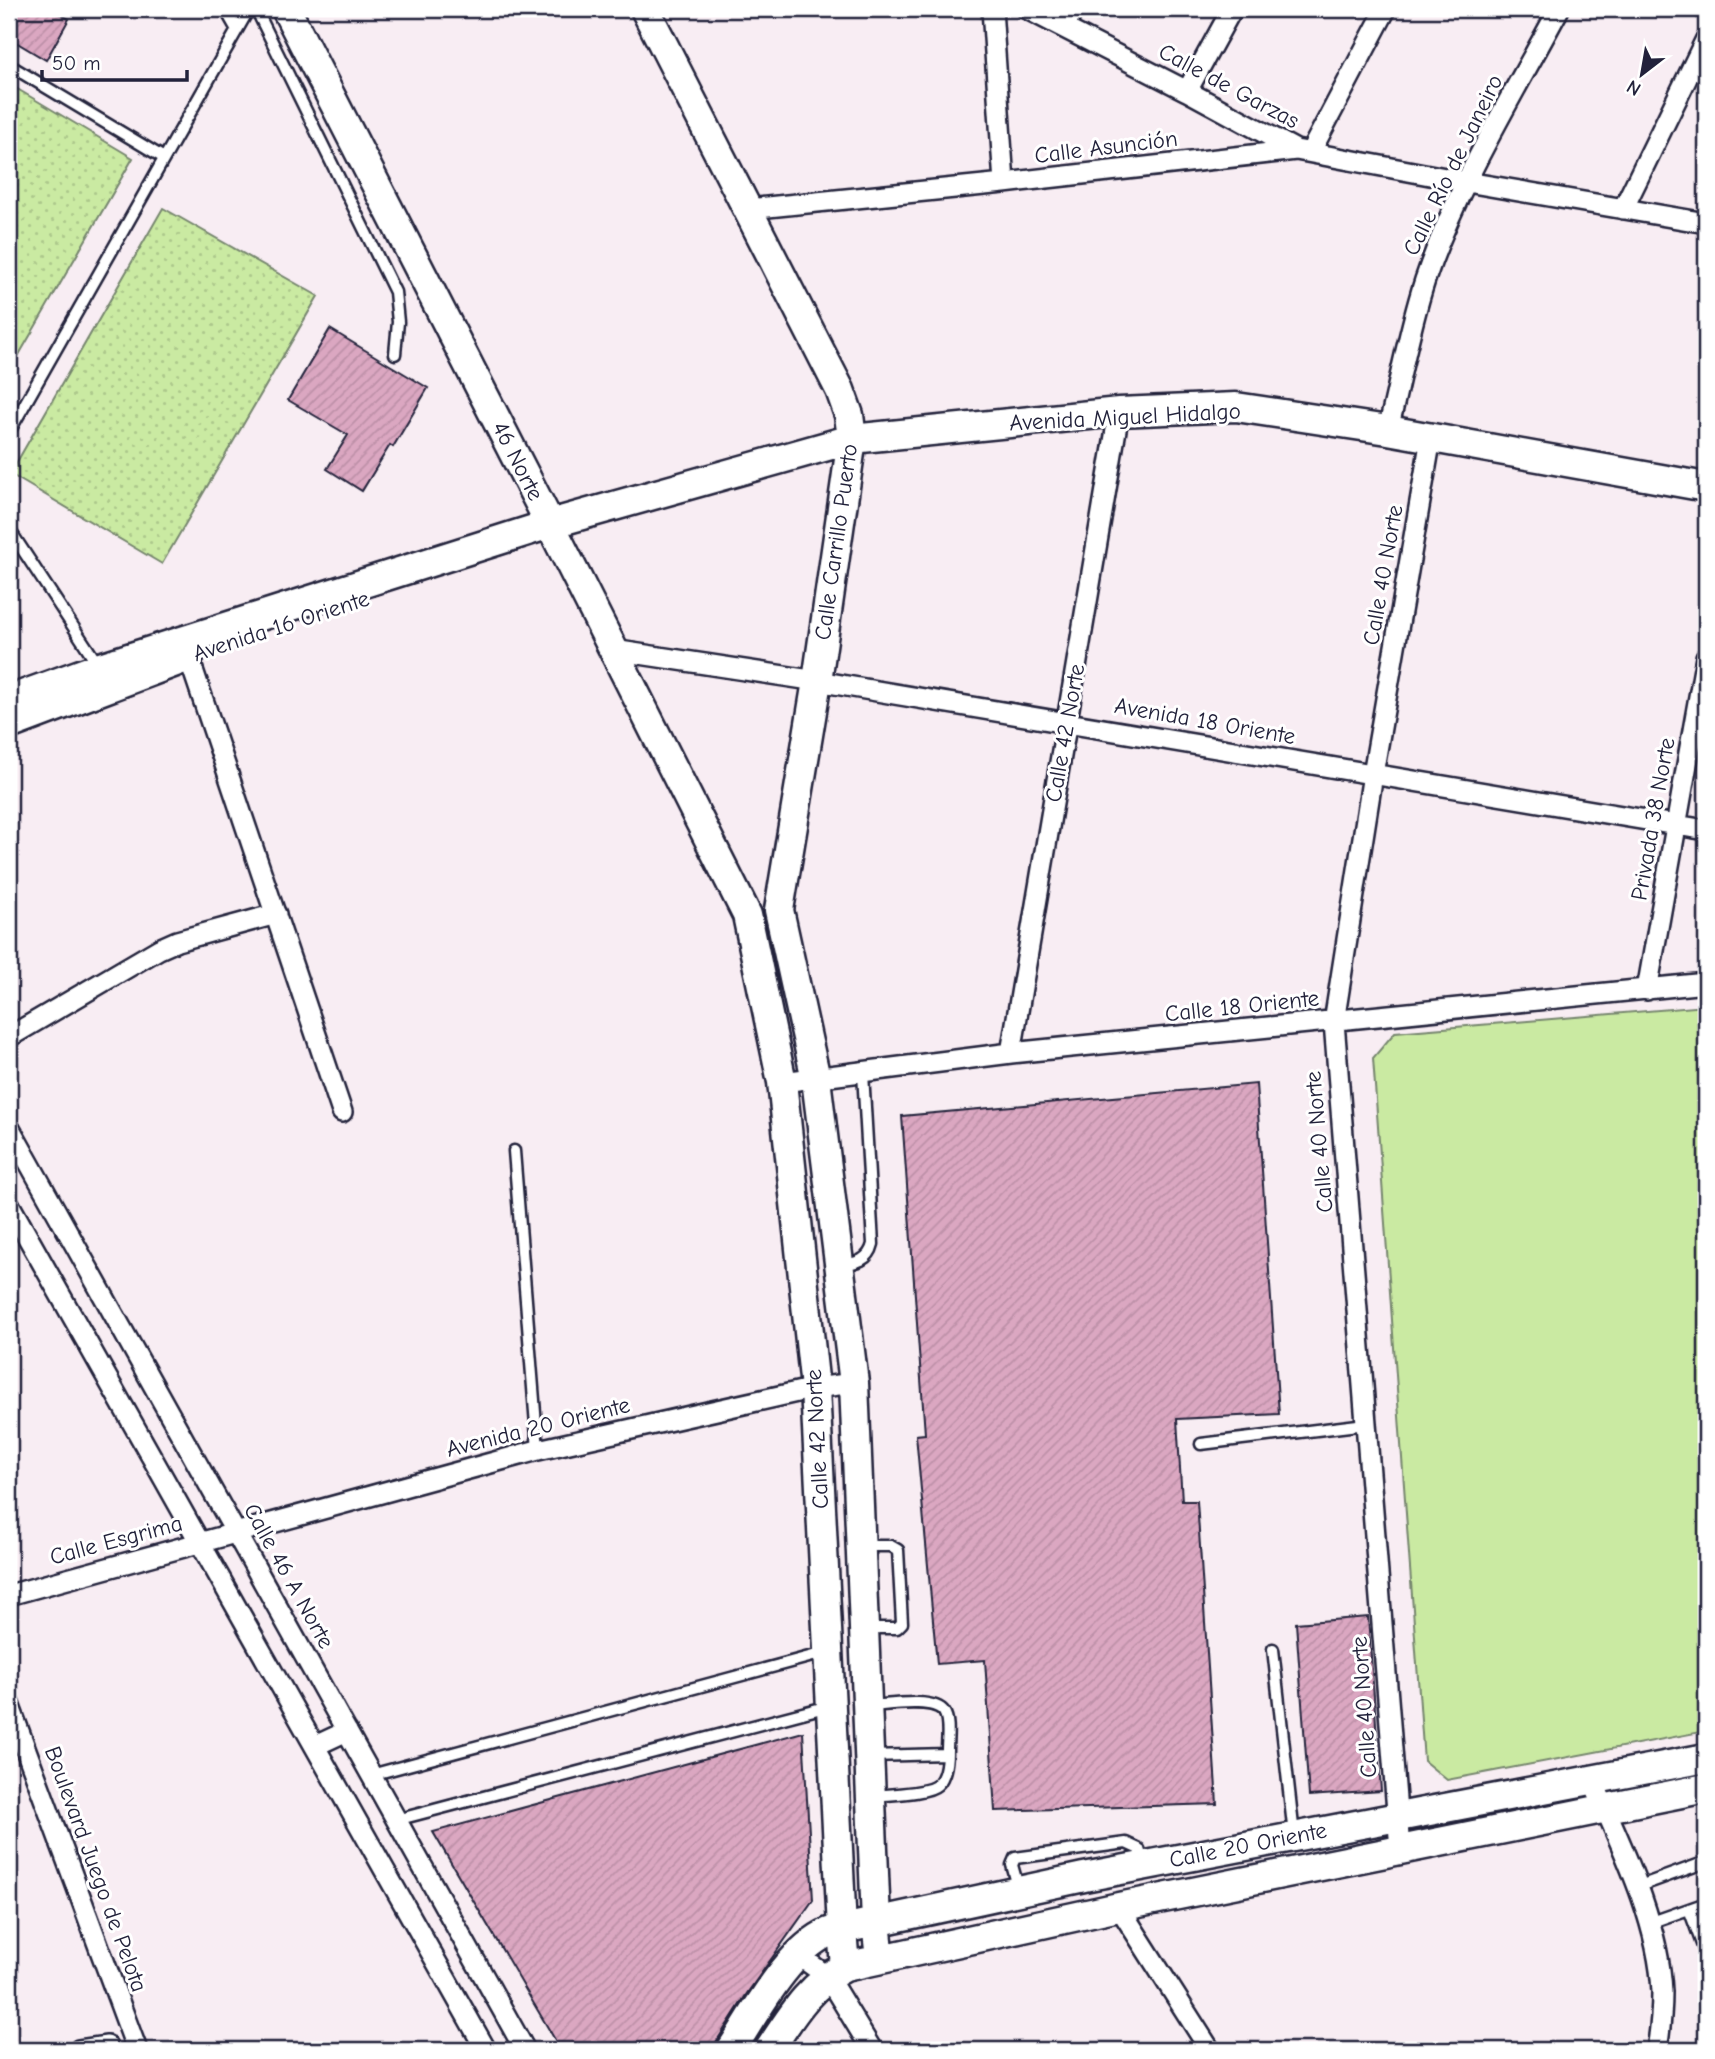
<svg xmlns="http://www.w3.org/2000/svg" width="1715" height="2059" viewBox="0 0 1715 2059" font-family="'Comic Neue',sans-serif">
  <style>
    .grass { fill: url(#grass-dots); stroke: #76866e; stroke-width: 2 }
    .garden { fill: #caeaa2; stroke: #76866e; stroke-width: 2 }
    .building { fill: url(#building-hatch); stroke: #22223b; stroke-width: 2 }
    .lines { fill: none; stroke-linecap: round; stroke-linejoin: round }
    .lane-casing { stroke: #22223b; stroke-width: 15 }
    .street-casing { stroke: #22223b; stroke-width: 24 }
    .secondary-casing { stroke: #22223b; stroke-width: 33 }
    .lane { stroke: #fff; stroke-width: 10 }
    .street { stroke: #fff; stroke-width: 19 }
    .secondary { stroke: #fff; stroke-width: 28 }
    .labels { text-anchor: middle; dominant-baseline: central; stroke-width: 6; stroke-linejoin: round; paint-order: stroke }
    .street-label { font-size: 23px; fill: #22223b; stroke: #fff }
  </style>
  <defs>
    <pattern id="grass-dots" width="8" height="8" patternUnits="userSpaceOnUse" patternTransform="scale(1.75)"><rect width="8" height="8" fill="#caeaa2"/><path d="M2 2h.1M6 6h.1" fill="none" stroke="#adc88c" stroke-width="1.8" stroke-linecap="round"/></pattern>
    <pattern id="building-hatch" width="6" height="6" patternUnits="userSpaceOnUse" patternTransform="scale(1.75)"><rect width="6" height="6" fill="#dba7c1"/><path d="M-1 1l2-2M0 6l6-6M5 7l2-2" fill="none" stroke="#bc8fa7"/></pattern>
  </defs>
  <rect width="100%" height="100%" fill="#f8edf3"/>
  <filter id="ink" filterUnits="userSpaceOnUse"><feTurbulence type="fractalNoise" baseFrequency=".0143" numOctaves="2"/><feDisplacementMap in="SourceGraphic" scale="14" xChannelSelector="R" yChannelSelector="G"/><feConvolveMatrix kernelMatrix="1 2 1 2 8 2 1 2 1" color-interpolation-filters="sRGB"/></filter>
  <g filter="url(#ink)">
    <path class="grass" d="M9,84L133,158L9,372Z
      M163,208L318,296L162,564L10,474Z"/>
    <path class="garden" d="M1706,1006V1731L1447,1780L1424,1761L1373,1058L1395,1032Z"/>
    <path class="building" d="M9,9H51L69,19L46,60L9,38Z
      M330,329L428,388L393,447L390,445L362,491L327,469L348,435L288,400Z
      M1256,1084L1279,1414L1177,1419L1182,1501H1197L1217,1804L995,1811L985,1660L937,1664L916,1435L925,1434L902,1116Z
      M1368,1617L1381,1791L1309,1796L1296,1623Z
      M803,1732L813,1900L748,1992L711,2050H561L433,1832Z"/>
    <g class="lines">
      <defs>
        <path id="lane" d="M225,9L237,30
          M256,9L395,292L398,322L395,354
          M9,65L164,158
          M9,432L249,9
          M9,529L99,666
          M514,1151L538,1450
          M841,1265C856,1263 869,1261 873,1244L863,1073
          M1201,1444L1366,1424
          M864,1546H891L898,1550L902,1623L897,1628H868
          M1273,1649L1294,1835
          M871,1706C888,1705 934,1697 944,1712C950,1721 947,1739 947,1750C947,1761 946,1777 937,1785C927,1794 889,1794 874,1796
          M870,1756L947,1754
          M371,1775L824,1653
          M396,1820L829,1706
          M1637,1887L1706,1862
          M1019,1890L1012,1865L1015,1858L1126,1843L1139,1849L1144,1865
          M1689,1909L1706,1955
          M1649,1923L1706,1903"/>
        <path id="street" d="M992,9L1004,183
          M1027,9L1187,91L1296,150
          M1064,28L1074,9
          M1187,91L1232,9
          M1311,151L1386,9
          M748,209L1004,183L1296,150L1467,182L1706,223
          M1623,209L1706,39
          M1388,430C1400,380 1409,329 1425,280C1457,185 1512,97 1559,9
          M185,646L342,1112
          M613,650L817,681L1706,830
          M1647,990L1706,657
          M9,1037L159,949L177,941L276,914
          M1011,1053L1119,412
          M782,1082L1011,1053L1706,983
          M9,1127L525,2050
          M9,1204L486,2050
          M9,1595L538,1450L815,1388L854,1383
          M9,1704L137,2050
          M315,1746L347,1731
          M1592,1779C1620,1843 1659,1920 1662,1992C1662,2011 1660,2031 1657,2050
          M1400,1849L1334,1022L1373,774L1431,438
          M1119,1907L1210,2050
          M798,1955L827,1976L872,2050
          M79,2050L107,2046"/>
        <path id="secondary" d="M286,9L550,524L747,915L782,1082L815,1388L842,1929L845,1967
          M645,9L840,390L849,415L852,439L817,681L779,910L816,1079L854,1383L876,1922L880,1959
          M9,700L100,667L550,524L852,439L1119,412L1236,407L1388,430L1706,487
          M9,725L189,657
          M731,2050C756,2012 787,1951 829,1932L1084,1877L1706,1758
          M769,2050C791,2017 809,1985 845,1967L1119,1907L1706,1788"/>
      </defs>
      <use href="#lane" class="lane-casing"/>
      <use href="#street" class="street-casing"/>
      <use href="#secondary" class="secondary-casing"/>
      <use href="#lane" class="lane"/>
      <use href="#street" class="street"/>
      <use href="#secondary" class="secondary"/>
    </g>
  </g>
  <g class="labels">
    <g class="street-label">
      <text transform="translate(1229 86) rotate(28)">Calle de Garzas</text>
      <text transform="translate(1106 147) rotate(-7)">Calle Asunción</text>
      <text transform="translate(1453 165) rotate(-64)">Calle Río de Janeiro</text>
      <text transform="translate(1125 417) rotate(-3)">Avenida Miguel Hidalgo</text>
      <text transform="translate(518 461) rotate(63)">46 Norte</text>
      <text transform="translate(836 542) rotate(-82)">Calle Carrillo Puerto</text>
      <text transform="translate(1383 575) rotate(-80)">Calle 40 Norte</text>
      <text transform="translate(281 626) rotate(-18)">Avenida 16 Oriente</text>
      <text transform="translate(1205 721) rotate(10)">Avenida 18 Oriente</text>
      <text transform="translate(1065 733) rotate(-80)">Calle 42 Norte</text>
      <text transform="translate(1653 819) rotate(-80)">Privada 38 Norte</text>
      <text transform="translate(1242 1006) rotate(-6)">Calle 18 Oriente</text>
      <text transform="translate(1319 1142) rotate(-95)">Calle 40 Norte</text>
      <text transform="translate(538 1427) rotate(-14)">Avenida 20 Oriente</text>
      <text transform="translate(817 1439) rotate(-93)">Calle 42 Norte</text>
      <text transform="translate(116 1540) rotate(-15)">Calle Esgrima</text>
      <text transform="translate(289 1576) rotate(61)">Calle 46 A Norte</text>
      <text transform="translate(1364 1707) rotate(-94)">Calle 40 Norte</text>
      <text transform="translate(1248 1845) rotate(-11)">Calle 20 Oriente</text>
      <text transform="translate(96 1869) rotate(70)">Boulevard Juego de Pelota</text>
    </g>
  </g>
  <rect width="1715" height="2059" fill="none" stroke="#fff" stroke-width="35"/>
  <rect x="18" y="18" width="1680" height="2024" fill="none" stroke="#22223b" stroke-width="2.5" filter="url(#ink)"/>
  <g transform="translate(1642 74) rotate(211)" stroke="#ffffff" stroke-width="5" paint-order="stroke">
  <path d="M0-5L12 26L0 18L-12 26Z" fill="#22223b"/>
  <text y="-10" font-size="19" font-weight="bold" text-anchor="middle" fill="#22223b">N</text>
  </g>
  <path d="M42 70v10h145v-10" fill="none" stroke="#22223b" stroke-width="3.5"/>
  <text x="52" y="70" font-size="21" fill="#22223b" stroke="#ffffff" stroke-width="5" paint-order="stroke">50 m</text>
</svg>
